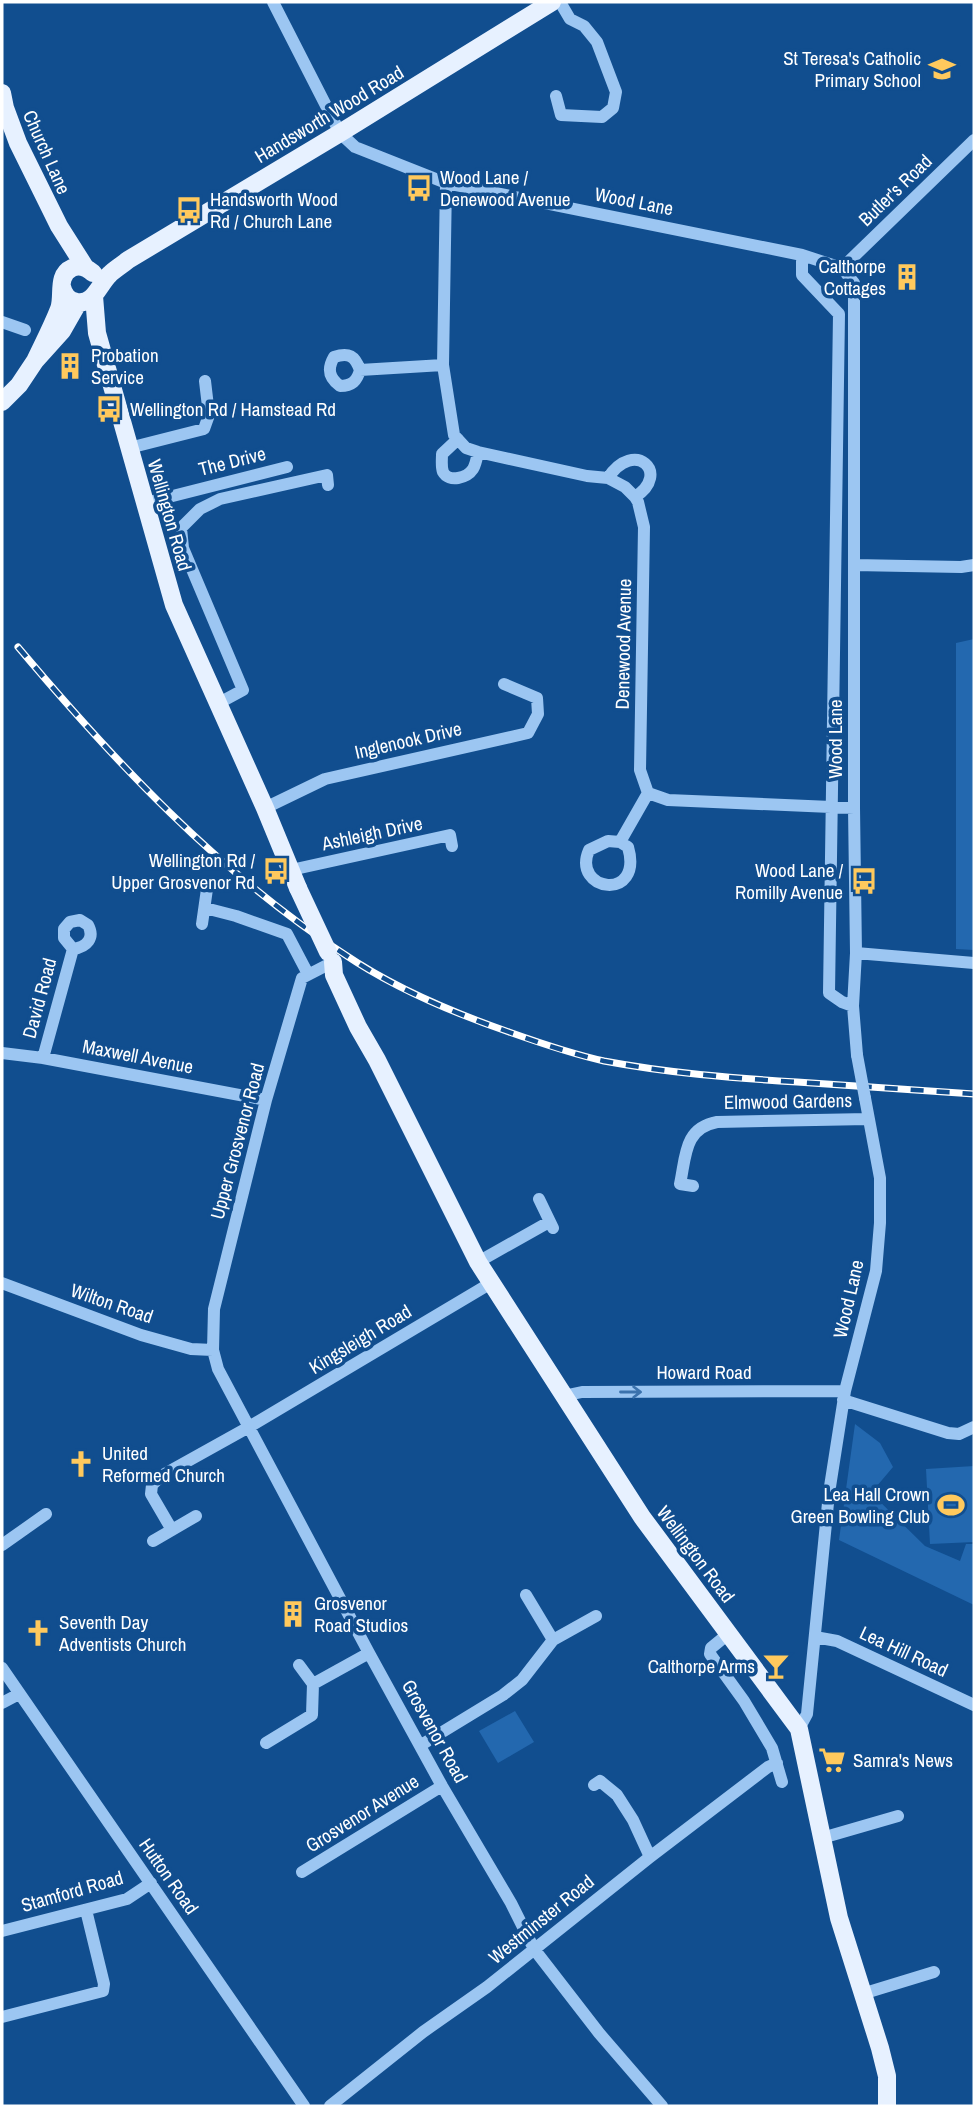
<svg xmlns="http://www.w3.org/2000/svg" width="976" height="2108" viewBox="0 0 976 2108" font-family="'Archivo Narrow',sans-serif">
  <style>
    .green { fill: #2368af }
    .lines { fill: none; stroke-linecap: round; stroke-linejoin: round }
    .minor { stroke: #9cc6f2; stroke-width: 12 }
    .major { stroke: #e7f1ff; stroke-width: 18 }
    .rail-casing { stroke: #fff; stroke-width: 7 }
    .rail { stroke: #114e8f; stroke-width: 4.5; stroke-dasharray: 13; stroke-linecap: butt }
    .minor-bridge { stroke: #9cc6f2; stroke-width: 12 }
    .major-bridge { stroke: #e7f1ff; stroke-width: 18 }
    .oneway { stroke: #3b72ad }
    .labels { text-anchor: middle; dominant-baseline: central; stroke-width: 7; stroke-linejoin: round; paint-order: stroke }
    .poi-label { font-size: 19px; fill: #fff; stroke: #114e8f; text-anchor: start }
    .street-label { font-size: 19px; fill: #fff; stroke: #114e8f }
  </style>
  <rect width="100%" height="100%" fill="#114e8f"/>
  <path class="green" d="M974,639V950L956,949V643Z
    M855,1424L880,1443L893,1467L871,1493L925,1546L960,1561L966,1544H974V1605L839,1540Z
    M974,1466V1542L930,1544L926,1469Z
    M515,1711L534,1742L498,1763L479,1731Z"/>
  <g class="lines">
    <path class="minor" d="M273,2L340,133L355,147L446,183L802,255L842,268L854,283V808L856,953L853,1006L857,1055
      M556,96L561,115L602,117L613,108L616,92L597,42L584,26L570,19L560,2
      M446,183L443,365L454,435L466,448L478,452L587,476L608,478L625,487L635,497L638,502L644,527L640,770L648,793L668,800L854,808
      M802,255V275L839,314L829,993L842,1002L853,1006
      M842,268L974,140
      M2,322L25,330
      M360,370C355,356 349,352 334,357C327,369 329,378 340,386C352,386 357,381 360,370L443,365
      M458,439L442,454C442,460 441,467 443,472C449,483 467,478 473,469C476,464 477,457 478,452
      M129,448L204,429L209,415L205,381
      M608,478C634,438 672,473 635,497
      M145,503L287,467
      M854,565L961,567L974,565
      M219,703L243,690L183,548L181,528L200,509L220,499L327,475L328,485
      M265,808L325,779L528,733L538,714L537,698L504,684
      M620,842L608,841L589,850C571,892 644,902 628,847L620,842L648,793
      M291,870L450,835L452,846
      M205,908L236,916L287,934L308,974
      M202,924L207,889
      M856,953L974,963
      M333,962L302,978L266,1100L214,1309L213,1350L218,1369L369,1653L442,1786L511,1903L534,1949L599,2033L662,2106
      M2,1053L43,1058L266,1100
      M43,1058L73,949C87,947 95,938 88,925L80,920L70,922L64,929V938L73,949
      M693,1186L680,1184C686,1156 684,1128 717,1122L868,1119
      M539,1199L553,1228
      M478,1262L549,1222
      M2,1283L141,1335L191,1349L213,1350
      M563,1396L582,1392L845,1391
      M843,1400L948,1433L959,1434L974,1427
      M172,1530L151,1494L152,1485L161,1476L249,1427L491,1283
      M153,1541L196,1516
      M2,1545L46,1514
      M526,1595L553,1640
      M815,1637L837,1641L974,1705
      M722,1639L711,1648L710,1654L744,1701L772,1748L782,1782
      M2,1668L304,2106
      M313,1684L369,1653
      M2,1703L19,1694
      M799,1729L807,1714L829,1493L845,1391L876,1271L880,1223V1178L865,1098
      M266,1743L312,1715L313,1684L299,1665
      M421,1745L503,1695L522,1680L553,1640L596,1616
      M594,1785L600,1781L617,1795L633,1820L650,1857
      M822,1838L898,1816
      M302,1872L442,1786
      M2,1931L127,1899L151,1883
      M862,1994L934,1972
      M2,2017L103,1991L104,1984L86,1910
      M330,2106L423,2032L487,1987L650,1857L768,1767L777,1763"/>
    <path class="major" d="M2,93L5,108L18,143L59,226L85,267
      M62,287C64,295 68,301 77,302C94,305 99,284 110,274C115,269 122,265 128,260L340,133L552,2
      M94,296L97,333L174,605L265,808L298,888
      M35,361C43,344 52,327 59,309C64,296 56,275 72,268C80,264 87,268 93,273
      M2,402L19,385L35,361L62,331L78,303
      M333,962L334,975L358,1027L377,1060L478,1262L642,1517L799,1729L839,1918L880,2048L887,2076V2106"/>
    <defs>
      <path id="rail" d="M18,647C114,761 218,872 344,954C394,988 451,1012 509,1032C540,1043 572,1054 604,1061C668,1073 732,1078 797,1082C856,1086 915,1090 974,1094"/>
    </defs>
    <use href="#rail" class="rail-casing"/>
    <use href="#rail" class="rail"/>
    <path class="minor-bridge" d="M857,1055L865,1098"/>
    <path class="major-bridge" d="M298,888L328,952"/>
  </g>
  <defs><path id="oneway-shaft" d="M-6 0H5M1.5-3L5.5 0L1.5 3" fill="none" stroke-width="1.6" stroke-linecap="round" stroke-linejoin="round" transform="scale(1.75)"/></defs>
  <use class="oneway" href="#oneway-shaft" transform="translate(631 1392)"/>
  <defs>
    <symbol id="school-bare" viewBox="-9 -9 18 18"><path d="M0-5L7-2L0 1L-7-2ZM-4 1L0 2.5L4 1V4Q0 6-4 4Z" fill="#ffc95d" stroke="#114e8f" stroke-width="2.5" paint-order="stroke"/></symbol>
    <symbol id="bus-bare" viewBox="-9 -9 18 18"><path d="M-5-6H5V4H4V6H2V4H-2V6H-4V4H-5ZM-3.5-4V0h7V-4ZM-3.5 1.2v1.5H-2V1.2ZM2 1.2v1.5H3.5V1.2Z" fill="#ffc95d" stroke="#114e8f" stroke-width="2.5" paint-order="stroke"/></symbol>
    <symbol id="building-bare" viewBox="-9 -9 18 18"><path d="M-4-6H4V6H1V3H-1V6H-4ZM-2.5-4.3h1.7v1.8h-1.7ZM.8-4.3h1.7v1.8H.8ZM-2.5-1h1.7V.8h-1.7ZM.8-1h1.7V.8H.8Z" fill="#ffc95d" stroke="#114e8f" stroke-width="2.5" paint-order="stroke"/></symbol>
    <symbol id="church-bare" viewBox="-9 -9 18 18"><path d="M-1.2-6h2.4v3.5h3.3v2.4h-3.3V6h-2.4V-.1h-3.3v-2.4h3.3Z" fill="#ffc95d" stroke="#114e8f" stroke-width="2.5" paint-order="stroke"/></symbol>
    <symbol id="stadium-bare" viewBox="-9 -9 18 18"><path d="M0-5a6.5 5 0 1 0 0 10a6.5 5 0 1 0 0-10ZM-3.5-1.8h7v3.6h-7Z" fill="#ffc95d" stroke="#114e8f" stroke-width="2.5" paint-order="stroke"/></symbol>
    <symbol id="bar-bare" viewBox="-9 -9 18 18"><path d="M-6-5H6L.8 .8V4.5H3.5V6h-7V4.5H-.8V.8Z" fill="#ffc95d" stroke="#114e8f" stroke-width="2.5" paint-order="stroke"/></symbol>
    <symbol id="supermarket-bare" viewBox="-9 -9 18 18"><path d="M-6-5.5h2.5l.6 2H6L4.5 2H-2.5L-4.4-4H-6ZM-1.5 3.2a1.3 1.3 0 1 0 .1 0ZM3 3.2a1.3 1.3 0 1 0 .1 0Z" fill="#ffc95d" stroke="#114e8f" stroke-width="2.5" paint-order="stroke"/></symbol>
  </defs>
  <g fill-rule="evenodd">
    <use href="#school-bare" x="923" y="50" width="38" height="38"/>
    <use href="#bus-bare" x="400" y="169" width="38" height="38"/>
    <use href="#bus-bare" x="170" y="191" width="38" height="38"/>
    <use href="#building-bare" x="888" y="258" width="38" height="38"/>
    <use href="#building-bare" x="51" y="347" width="38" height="38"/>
    <use href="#bus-bare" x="90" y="390" width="38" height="38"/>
    <use href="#bus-bare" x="257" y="852" width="38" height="38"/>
    <use href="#bus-bare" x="845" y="862" width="38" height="38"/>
    <use href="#church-bare" x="62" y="1445" width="38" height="38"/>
    <use href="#stadium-bare" x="932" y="1486" width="38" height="38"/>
    <use href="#building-bare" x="274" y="1595" width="38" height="38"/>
    <use href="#church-bare" x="19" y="1614" width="38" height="38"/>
    <use href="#bar-bare" x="757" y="1647" width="38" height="38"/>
    <use href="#supermarket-bare" x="813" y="1741" width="38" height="38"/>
  </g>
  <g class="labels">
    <g class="poi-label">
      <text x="921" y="58" text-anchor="end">St Teresa's Catholic<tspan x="921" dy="22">Primary School</tspan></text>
      <text x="440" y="177">Wood Lane /<tspan x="440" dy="22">Denewood Avenue</tspan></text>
      <text x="210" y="199">Handsworth Wood<tspan x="210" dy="22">Rd / Church Lane</tspan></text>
      <text x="886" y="266" text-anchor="end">Calthorpe<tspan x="886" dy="22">Cottages</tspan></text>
      <text x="91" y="355">Probation<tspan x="91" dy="22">Service</tspan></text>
      <text x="130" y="409">Wellington Rd / Hamstead Rd</text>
      <text x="255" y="860" text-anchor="end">Wellington Rd /<tspan x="255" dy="22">Upper Grosvenor Rd</tspan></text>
      <text x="843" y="870" text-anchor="end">Wood Lane /<tspan x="843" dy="22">Romilly Avenue</tspan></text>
      <text x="102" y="1453">United<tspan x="102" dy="22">Reformed Church</tspan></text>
      <text x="930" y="1494" text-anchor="end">Lea Hall Crown<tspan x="930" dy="22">Green Bowling Club</tspan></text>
      <text x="314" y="1603">Grosvenor<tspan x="314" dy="22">Road Studios</tspan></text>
      <text x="59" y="1622">Seventh Day<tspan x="59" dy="22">Adventists Church</tspan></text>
      <text x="755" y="1666" text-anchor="end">Calthorpe Arms</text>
      <text x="853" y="1760">Samra's News</text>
    </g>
    <g class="street-label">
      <text transform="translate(329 114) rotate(-31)">Handsworth Wood Road</text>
      <text transform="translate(47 152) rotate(66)">Church Lane</text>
      <text transform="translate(895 190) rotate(-44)">Butler's Road</text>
      <text transform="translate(634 201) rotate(11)">Wood Lane</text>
      <text transform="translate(232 461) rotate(-14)">The Drive</text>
      <text transform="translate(170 515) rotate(74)">Wellington Road</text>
      <text transform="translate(623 644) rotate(-89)">Denewood Avenue</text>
      <text transform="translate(835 739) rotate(-90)">Wood Lane</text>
      <text transform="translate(408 740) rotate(-13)">Inglenook Drive</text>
      <text transform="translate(372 833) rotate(-12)">Ashleigh Drive</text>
      <text transform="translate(39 998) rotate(-75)">David Road</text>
      <text transform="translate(138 1056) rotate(11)">Maxwell Avenue</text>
      <text transform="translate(788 1101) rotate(-1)">Elmwood Gardens</text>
      <text transform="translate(237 1141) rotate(-75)">Upper Grosvenor Road</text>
      <text transform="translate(848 1299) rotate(-77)">Wood Lane</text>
      <text transform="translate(112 1303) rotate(19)">Wilton Road</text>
      <text transform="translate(360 1339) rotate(-31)">Kingsleigh Road</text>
      <text x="704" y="1372">Howard Road</text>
      <text transform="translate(696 1554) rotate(53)">Wellington Road</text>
      <text transform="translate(904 1651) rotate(25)">Lea Hill Road</text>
      <text transform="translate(435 1731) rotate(61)">Grosvenor Road</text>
      <text transform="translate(362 1813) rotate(-32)">Grosvenor Avenue</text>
      <text transform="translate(169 1876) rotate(55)">Hutton Road</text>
      <text transform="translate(72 1891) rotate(-16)">Stamford Road</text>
      <text transform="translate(541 1919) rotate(-39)">Westminster Road</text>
    </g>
  </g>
  <rect width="976" height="2108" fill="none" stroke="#ffffff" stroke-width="7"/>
</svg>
